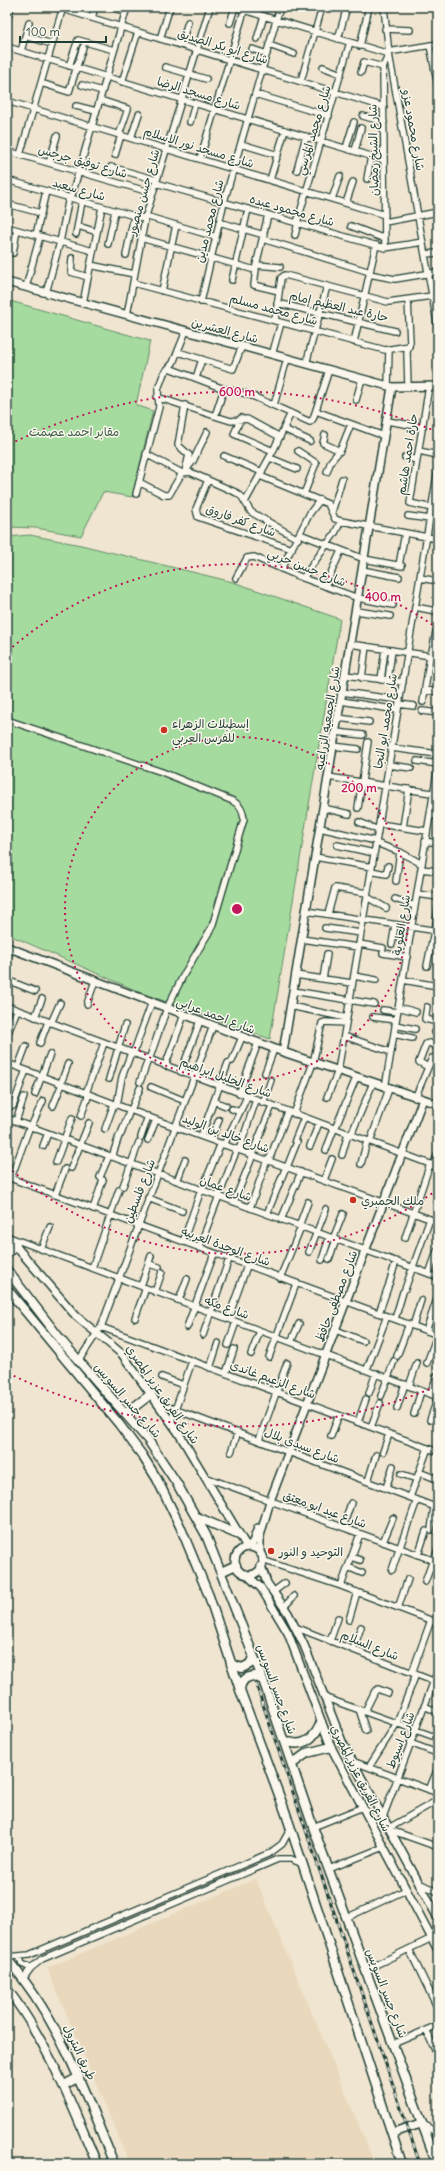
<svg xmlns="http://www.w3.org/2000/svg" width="445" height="2171" viewBox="0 0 445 2171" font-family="Delius,'Playpen Sans Arabic',sans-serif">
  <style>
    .built { fill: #e9d8bc }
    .green { fill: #a5db9e; stroke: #628c69 }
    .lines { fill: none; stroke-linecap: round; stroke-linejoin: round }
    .minor-casing { stroke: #1f3d34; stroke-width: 8 }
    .tertiary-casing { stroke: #1f3d34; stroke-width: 10 }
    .secondary-casing { stroke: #1f3d34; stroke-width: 10 }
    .primary-casing { stroke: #1f3d34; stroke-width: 11 }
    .minor { stroke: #fbf7ec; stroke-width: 5.5 }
    .tertiary { stroke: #fbf7ec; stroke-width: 7 }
    .secondary { stroke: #fbf7ec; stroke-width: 7 }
    .primary { stroke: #fbf7ec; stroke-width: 8 }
    .rail-casing { stroke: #1f3d34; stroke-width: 3 }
    .rail { stroke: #fbf7ec; stroke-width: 1.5; stroke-dasharray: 4.5; stroke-linecap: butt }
    .ring { fill: none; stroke: #c2185b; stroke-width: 2; stroke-dasharray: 2 4 }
    .poi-dot { fill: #c8321e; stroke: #fbf7ec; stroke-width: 1.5 }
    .labels { text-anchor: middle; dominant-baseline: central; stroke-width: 3; stroke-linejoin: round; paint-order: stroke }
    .street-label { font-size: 12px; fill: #1f3d34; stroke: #fbf7ec }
    .park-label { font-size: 12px; fill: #3a5d49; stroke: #fbf7ec }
    .poi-label { font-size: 12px; fill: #1f3d34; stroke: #fbf7ec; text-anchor: start }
    .centre { fill: #c2185b; stroke: #fbf7ec; stroke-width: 2 }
    .ring-label { font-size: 12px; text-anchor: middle; font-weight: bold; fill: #c2185b; stroke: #fbf7ec; stroke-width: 3; stroke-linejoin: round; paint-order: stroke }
  </style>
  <rect width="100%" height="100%" fill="#f0e5d0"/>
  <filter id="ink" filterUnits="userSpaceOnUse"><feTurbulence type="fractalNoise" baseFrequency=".025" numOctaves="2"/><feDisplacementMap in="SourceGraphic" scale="8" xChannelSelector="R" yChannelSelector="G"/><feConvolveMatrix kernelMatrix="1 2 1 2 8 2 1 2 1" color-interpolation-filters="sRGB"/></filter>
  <g filter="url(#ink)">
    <path class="built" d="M256,1879L375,2164H130L47,1968Z"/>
    <path class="green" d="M7,300L150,341L136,405L153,411L132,497L103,492L81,536L36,528L7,527Z
      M30,535L81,545L233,582L340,619L270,1039L142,993L7,934V537Z"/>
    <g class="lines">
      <defs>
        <path id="minor" d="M56,7L384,107
          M112,7L126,12
          M234,7L389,54L383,67L385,248
          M384,7L389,54L438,328
          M92,18L95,7
          M7,20L11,7
          M230,23L235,7
          M385,29L410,30
          M25,36L52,44
          M160,39L170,7
          M257,39L264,16
          M338,39L347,7
          M181,45L188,22
          M269,45L294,54
          M430,45L438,87
          M360,46L369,7
          M7,47L384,160
          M252,49L267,54
          M21,51L29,23
          M388,52L438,44
          M69,66L78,40L114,50
          M165,67L206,79
          M323,67L341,74
          M361,72L364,62L383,67
          M301,81L322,7
          M122,82L138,32
          M41,83L69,92L83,47
          M82,85L102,91
          M255,94L329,116
          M100,100L128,109L119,135
          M7,101L385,215
          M76,106L96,111
          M363,116L384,122
          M190,122L195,103
          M131,138L139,114
          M241,144L278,155
          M346,148L354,122
          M7,151L153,193
          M355,151L361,128
          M20,155L63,7
          M115,155L121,135
          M200,159L245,8
          M49,163L57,136
          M111,167L157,180
          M297,170L306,136
          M367,179L371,156
          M7,180L145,219
          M270,180L285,130
          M156,183L385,248L423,242
          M71,198L127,7
          M332,199L340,176
          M346,203L353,182
          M7,204L41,213
          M145,216L216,237
          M219,222L264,235
          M385,222L438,212
          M297,223L350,42
          M78,226L97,232
          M351,226L385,239
          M7,227L93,251
          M76,234L82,201
          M36,235L46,191
          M295,235L298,223
          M141,238L255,270L268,215
          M263,239L370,272
          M108,244L115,211
          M13,253L17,230
          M425,254L438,253
          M126,255L134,216
          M72,258L71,272L88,277
          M90,265L134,274
          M257,265L280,267
          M256,269L254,285L279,291
          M369,274L395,279L438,272
          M232,280L248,209
          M133,283L385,350L409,346
          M26,287L40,236
          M162,291L176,225
          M46,293L60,242L69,197
          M201,302L224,202L280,7
          M83,303L102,207
          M277,303L395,331
          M127,315L145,219L210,7
          M275,321L281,278L285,275L388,302L432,296
          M354,342L376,245
          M178,352L233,369L242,346
          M272,355L281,323
          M306,364L327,286
          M169,368L224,389L248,394L310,422L313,419L329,370
          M196,378L202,359
          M388,386L389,349
          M429,386L410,503L432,508
          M408,387L407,352L410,342L408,300
          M157,397L215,416L224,389
          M356,400L362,379
          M274,405L287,359
          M316,411L384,436
          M215,416L231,421L247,419L280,437
          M241,418L234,434L273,451
          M387,421L423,427
          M284,429L310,441
          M325,435L323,443L340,451
          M298,451L316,463L304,494
          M419,451L438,455
          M146,454L182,473
          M224,456L262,472
          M405,457L417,460
          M270,458L297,469
          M186,470L193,461L207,432
          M185,472L189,455L178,445L185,405
          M327,472L331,461L341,449L351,424
          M182,473L190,472L237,493L242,497L251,512L298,539
          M260,476L328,504L335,519L341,521L438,539
          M208,480L196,509L198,517L292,549
          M139,482L164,495H169L182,473
          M136,494L159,407L158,389L164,373L173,363L186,331
          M245,502L273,451L291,413
          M332,512L342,479
          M408,516L430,519
          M300,534L364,559L402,566
          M399,565L405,533
          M281,569L310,513L320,500
          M362,570L399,577
          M236,578L247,558L254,557L303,578L358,598L393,605
          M303,578L335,533L341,521
          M420,578L438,581
          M325,586L341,551
          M415,607L436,611
          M356,611L390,616
          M350,644L438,657
          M431,656L436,632
          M345,675L403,682
          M362,678L366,646
          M381,680L385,649
          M388,680L392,650
          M425,690L438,692
          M342,692L400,700
          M341,701L398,710
          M423,702L430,656
          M399,704L414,706
          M422,711L438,713
          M338,718L369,722
          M7,720L162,772L233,801C240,805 243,810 244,819L212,927L184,974L167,1008L149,1060
          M336,732L363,735
          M333,746L358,749
          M391,748L438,754
          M417,761L438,764
          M389,765L411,768
          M328,777L438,794
          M323,808L349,814
          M358,808L368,742
          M430,815L438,816
          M359,822L378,830
          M379,824L427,831
          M403,827L409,789
          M320,828L376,841
          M425,842H438
          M376,843L400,852L422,864
          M337,845L374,853
          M315,857L372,867
          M421,869L438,871
          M371,871L386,874L388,866
          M396,881L400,852
          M417,894L438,897
          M367,897L386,908
          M395,899L415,906
          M306,911L438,931
          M328,914L335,888L367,893
          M325,928L361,933
          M435,931L438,908
          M301,939L358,947
          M359,944L383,948
          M392,944L395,925
          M383,953L407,957
          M7,960L11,949
          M427,966L434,931
          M295,975L352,983
          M354,976L376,980
          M323,979L327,954
          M7,980L35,991
          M403,980L438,986
          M293,991L374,1004
          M87,1004L95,981
          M7,1006L438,1167
          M290,1006L347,1018
          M398,1007L416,1012
          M427,1007L425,1019L438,1022
          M383,1010L397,1012
          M35,1017L42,999
          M373,1017L396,1020
          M51,1023L60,1003
          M395,1025L415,1029
          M435,1032L438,1033
          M8,1033L17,1010
          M394,1034L412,1038
          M344,1036L391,1052
          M40,1043L48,1022
          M133,1054L152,1002
          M232,1061L242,1037
          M7,1063L175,1127L438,1222
          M165,1066L184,1015
          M18,1067L26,1046
          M428,1067L419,1062L426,1044L430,1043L438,1048
          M181,1072L200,1021
          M265,1073L274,1049
          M109,1079L125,1025
          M140,1082L148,1060
          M61,1083L68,1064
          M151,1087L185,1101
          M385,1088L438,766
          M86,1093L104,1043
          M35,1094L50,1054
          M239,1094L258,1043
          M327,1097L338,1071L438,469
          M415,1098L432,1058H438
          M214,1101L226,1106
          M263,1103L271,1080
          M117,1105L122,1077L131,1053
          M13,1106L26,1070
          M53,1106L62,1084
          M232,1109L240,1112
          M131,1110L140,1088
          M294,1114L313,1063L322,1023L325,1022L346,1023
          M81,1116L89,1094
          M7,1118L438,1277
          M16,1121L24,1097
          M31,1127L43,1101
          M105,1129L114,1104
          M335,1129L356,1078
          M121,1134L130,1110
          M351,1135L373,1083
          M201,1136L228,1063
          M141,1137L148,1116
          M148,1140L156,1120
          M211,1140L219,1120
          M295,1140L304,1118
          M370,1142L389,1089
          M224,1145L247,1097
          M43,1146L48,1133
          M310,1146L319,1123
          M239,1150L256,1100
          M326,1150L334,1129
          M252,1154L272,1106
          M342,1155L348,1134
          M112,1157L119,1136
          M269,1160L288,1112
          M56,1162L72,1118
          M361,1164L367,1141
          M433,1166L438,1153
          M287,1167L297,1142
          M71,1168L89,1123
          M7,1177L438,1335
          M100,1177L109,1156
          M11,1178L30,1126
          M324,1180L332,1159
          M177,1181L185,1160
          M123,1186L139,1142
          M202,1190L221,1143
          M55,1195L65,1169
          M148,1198L182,1211
          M437,1201L438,1198
          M234,1202L253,1155
          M250,1208L267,1160
          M93,1209L103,1180
          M267,1214L286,1167
          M281,1220L301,1172
          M299,1226L308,1202
          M9,1237L438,1397
          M405,1238L430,1164
          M333,1239L343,1214
          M183,1242L201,1190
          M199,1248L237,1149
          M41,1249L50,1227
          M309,1252L326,1209
          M329,1259L336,1240
          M322,1260L329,1238
          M149,1264L159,1267
          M92,1268L119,1190
          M429,1274L437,1251
          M280,1278L301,1227
          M389,1284L396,1261
          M141,1286L151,1256
          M405,1289L430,1219
          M155,1292L162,1272
          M179,1300L187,1279
          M379,1313L388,1287
          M135,1318L146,1288
          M228,1319L247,1266
          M395,1319L403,1292
          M413,1326L421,1300
          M101,1327L438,1452
          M187,1327L214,1254
          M336,1330L363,1341
          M426,1331L438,1296
          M203,1335L229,1259
          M291,1342L299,1324
          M228,1345L236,1322
          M251,1354L260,1331
          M397,1356L409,1324
          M269,1357L296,1284
          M79,1360L101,1327L213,1026
          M427,1363L437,1335
          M210,1368L218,1343
          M367,1369L387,1316
          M226,1373L234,1349
          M162,1377L183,1385
          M409,1386L417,1363
          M369,1393L376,1373
          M430,1394L438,1374
          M381,1396L394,1361
          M158,1403L438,1508
          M397,1408L405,1384
          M414,1414L421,1391
          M430,1420L438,1397
          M171,1422L192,1361
          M358,1422L366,1399
          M371,1427L380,1403
          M331,1436L339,1415
          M259,1440L287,1363
          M231,1452L238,1432
          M383,1452L389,1434
          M419,1472L434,1478
          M401,1474L417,1479
          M205,1477L438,1562
          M368,1481L376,1455
          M386,1488L393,1466
          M410,1497L428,1448
          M410,1520L417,1500
          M343,1527L351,1503
          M431,1530L434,1507
          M383,1542L393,1518
          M418,1555L426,1531
          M352,1557L360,1560
          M262,1560L341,1586L438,1623
          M434,1561L438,1549
          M348,1567L362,1573
          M392,1570L408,1524
          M425,1582L433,1560
          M341,1586L360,1534
          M273,1592L285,1583
          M284,1607L294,1596
          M398,1608L408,1579
          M349,1620L357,1592
          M295,1627L438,1683
          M330,1641L338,1618
          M353,1650L361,1627
          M412,1673L431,1620
          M326,1698L438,1738
          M424,1706L438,1712
          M359,1709L366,1731
          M365,1711L375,1691L378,1689L388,1693
          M410,1743L437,1753
          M352,1761L438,1793
          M369,1767L397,1723L416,1674
          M429,1790L438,1768
          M383,1817L438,1670
          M313,1827L363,1807
          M389,1828L438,1800
          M390,1830L438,1847
          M329,1869L384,1847
          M419,1883L438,1892
          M346,1918L406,1890
          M409,1949L438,2009
          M7,1957L29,1955L270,1853L282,1844L291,1828
          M20,1958L22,1964L31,1968
          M365,1970L432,1938
          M23,1979L31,1968L42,1959L278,1859H291L303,1864
          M426,2030L438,2057
          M393,2044L438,2025
          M422,2123L438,2134"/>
        <path id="tertiary" d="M7,947L283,1052L438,1104
          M283,1052L392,387
          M7,1236L76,1316L122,1354L178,1432L247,1547
          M248,1547L253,1542L258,1528
          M235 1561a14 14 0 1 1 28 0a14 14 0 1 1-28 0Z
          M260,1553V1536L270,1501L423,1099
          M261,1566L267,1583L288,1613L304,1645L343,1744L438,1918
          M246,1574L261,1588L288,1633L331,1747L438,1950"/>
        <path id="secondary" d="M7,282L392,387L438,386"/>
        <path id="primary" d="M7,1253L16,1246
          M7,1270L65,1345L148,1440L176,1482L206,1535L263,1680L313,1827L437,2164
          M7,1289L119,1424L142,1455L157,1479L180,1526L209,1596L240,1690L285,1811L402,2164
          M125,1414L151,1394
          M197,1517L239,1535
          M221,1572L236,1565
          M231,1664L242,1668L250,1664L253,1657
          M240,1690C241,1681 245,1677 254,1676L263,1680
          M283,1739C301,1750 315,1739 321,1722
          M292,1764L307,1753L331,1747
          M7,1959C59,2019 85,2092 114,2164
          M7,1989C48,2042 71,2103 97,2164
          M64,2085L79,2077
          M392,2133L422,2123"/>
      </defs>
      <use href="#minor" class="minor-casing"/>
      <use href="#tertiary" class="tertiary-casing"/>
      <use href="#secondary" class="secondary-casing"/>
      <use href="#primary" class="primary-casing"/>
      <use href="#minor" class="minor"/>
      <use href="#tertiary" class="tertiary"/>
      <use href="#secondary" class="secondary"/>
      <use href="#primary" class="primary"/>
      <defs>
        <path id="rail" d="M256,1684L420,2164"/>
      </defs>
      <use href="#rail" class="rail-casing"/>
      <use href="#rail" class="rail"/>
    </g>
  </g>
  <g class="ring">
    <circle cx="237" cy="909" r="172"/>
    <path d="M437 1190A345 345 0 0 1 8 1167M8 651A345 345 0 0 1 437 628"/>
    <path d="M435 1387A517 517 0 0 1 10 1374M10 444A517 517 0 0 1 435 431"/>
  </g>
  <g class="poi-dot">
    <circle cx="164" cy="730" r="4"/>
    <circle cx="353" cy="1200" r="4"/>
    <circle cx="271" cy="1551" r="4"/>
  </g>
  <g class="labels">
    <g class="street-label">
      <text transform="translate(223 46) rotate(17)">شارع ابو بكر الصديق</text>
      <text transform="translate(199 93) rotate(17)">شارع مسجد الرضا</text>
      <text transform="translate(313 130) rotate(-73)">شارع محمد المرسي</text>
      <text transform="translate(414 130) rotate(80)">شارع محمود عزو</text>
      <text transform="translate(199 147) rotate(17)">شارع مسجد نور الاسلام</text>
      <text transform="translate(373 150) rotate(-91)">شارع الشيخ رمضان</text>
      <text transform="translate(83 161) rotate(16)">شارع توفيق جرجس</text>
      <text transform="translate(79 189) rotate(16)">شارع سعيد</text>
      <text transform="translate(143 192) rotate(-74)">شارع حسن منصور</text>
      <text transform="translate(292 210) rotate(16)">شارع محمود عبده</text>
      <text transform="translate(209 221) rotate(-76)">شارع محمد مدين</text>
      <text transform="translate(339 306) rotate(13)">حارة عبد العظيم إمام</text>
      <text transform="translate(274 309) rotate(15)">شارع محمد مسلم</text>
      <text transform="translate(225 330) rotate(15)">شارع العشرين</text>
      <text transform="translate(407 454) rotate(-81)">حارة احمد هاشم</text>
      <text transform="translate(241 520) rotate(20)">شارع كفر فاروق</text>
      <text transform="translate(307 567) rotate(22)">شارع حسن حربي</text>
      <text transform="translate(327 718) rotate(-81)">شارع الجمعيه الزراعيه</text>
      <text transform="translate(385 721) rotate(-81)">شارع محمد ابو النجا</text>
      <text transform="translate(401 925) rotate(-81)">شارع العلوية</text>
      <text transform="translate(216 1015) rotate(21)">شارع احمد عرابي</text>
      <text transform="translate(226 1077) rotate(20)">شارع الخليل ابراهيم</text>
      <text transform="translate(226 1133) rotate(20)">شارع خالد بن الوليد</text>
      <text transform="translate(226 1188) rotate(20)">شارع عمان</text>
      <text transform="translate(139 1191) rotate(-69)">شارع فلسطين</text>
      <text transform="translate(226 1246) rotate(20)">شارع الوحدة العربيه</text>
      <text transform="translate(336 1296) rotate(-69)">شارع مصطفى حافظ</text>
      <text transform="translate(227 1307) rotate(20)">شارع مكه</text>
      <text transform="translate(273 1379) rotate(20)">شارع الزعيم غاندى</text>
      <text transform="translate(163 1394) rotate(55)">شارع الفريق عزيز المصري</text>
      <text transform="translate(128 1400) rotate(49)">شارع جسر السويس</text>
      <text transform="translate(302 1445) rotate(21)">شارع سيدى بلال</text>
      <text transform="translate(325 1509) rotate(20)">شارع عيد ابو معتق</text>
      <text transform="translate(370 1645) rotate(22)">شارع السلام</text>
      <text transform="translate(277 1689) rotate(70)">شارع جسر السويس</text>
      <text transform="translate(400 1740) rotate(-69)">شارع اسيوط</text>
      <text transform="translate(361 1778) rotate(63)">شارع الفريق عزيز المصري</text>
      <text transform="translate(387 1993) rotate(69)">شارع جسر السويس</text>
      <text transform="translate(80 2052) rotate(65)">طريق البترول</text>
    </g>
    <g class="park-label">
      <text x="74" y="431">مقابر احمد عصمت</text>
    </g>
    <g class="poi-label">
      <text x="172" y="723">إسطبلات الزهراء<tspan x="172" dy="14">للفرس العربي</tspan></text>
      <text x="361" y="1200">ملك الجمبري</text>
      <text x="279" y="1551">التوحيد و النور</text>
    </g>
  </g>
  <circle cx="237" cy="909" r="6" class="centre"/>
  <g class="ring-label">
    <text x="237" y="396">600 m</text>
    <text x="383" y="601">400 m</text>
    <text x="359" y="792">200 m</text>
  </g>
  <rect width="445" height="2171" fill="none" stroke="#fbf7ec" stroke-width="24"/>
  <rect x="12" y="12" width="421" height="2147" fill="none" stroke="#1f3d34" stroke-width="1.5" filter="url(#ink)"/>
  <path d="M20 36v6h86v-6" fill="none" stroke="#1f3d34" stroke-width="2"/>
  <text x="26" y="36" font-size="12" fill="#1f3d34" stroke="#fbf7ec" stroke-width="3" paint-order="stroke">100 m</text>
</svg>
